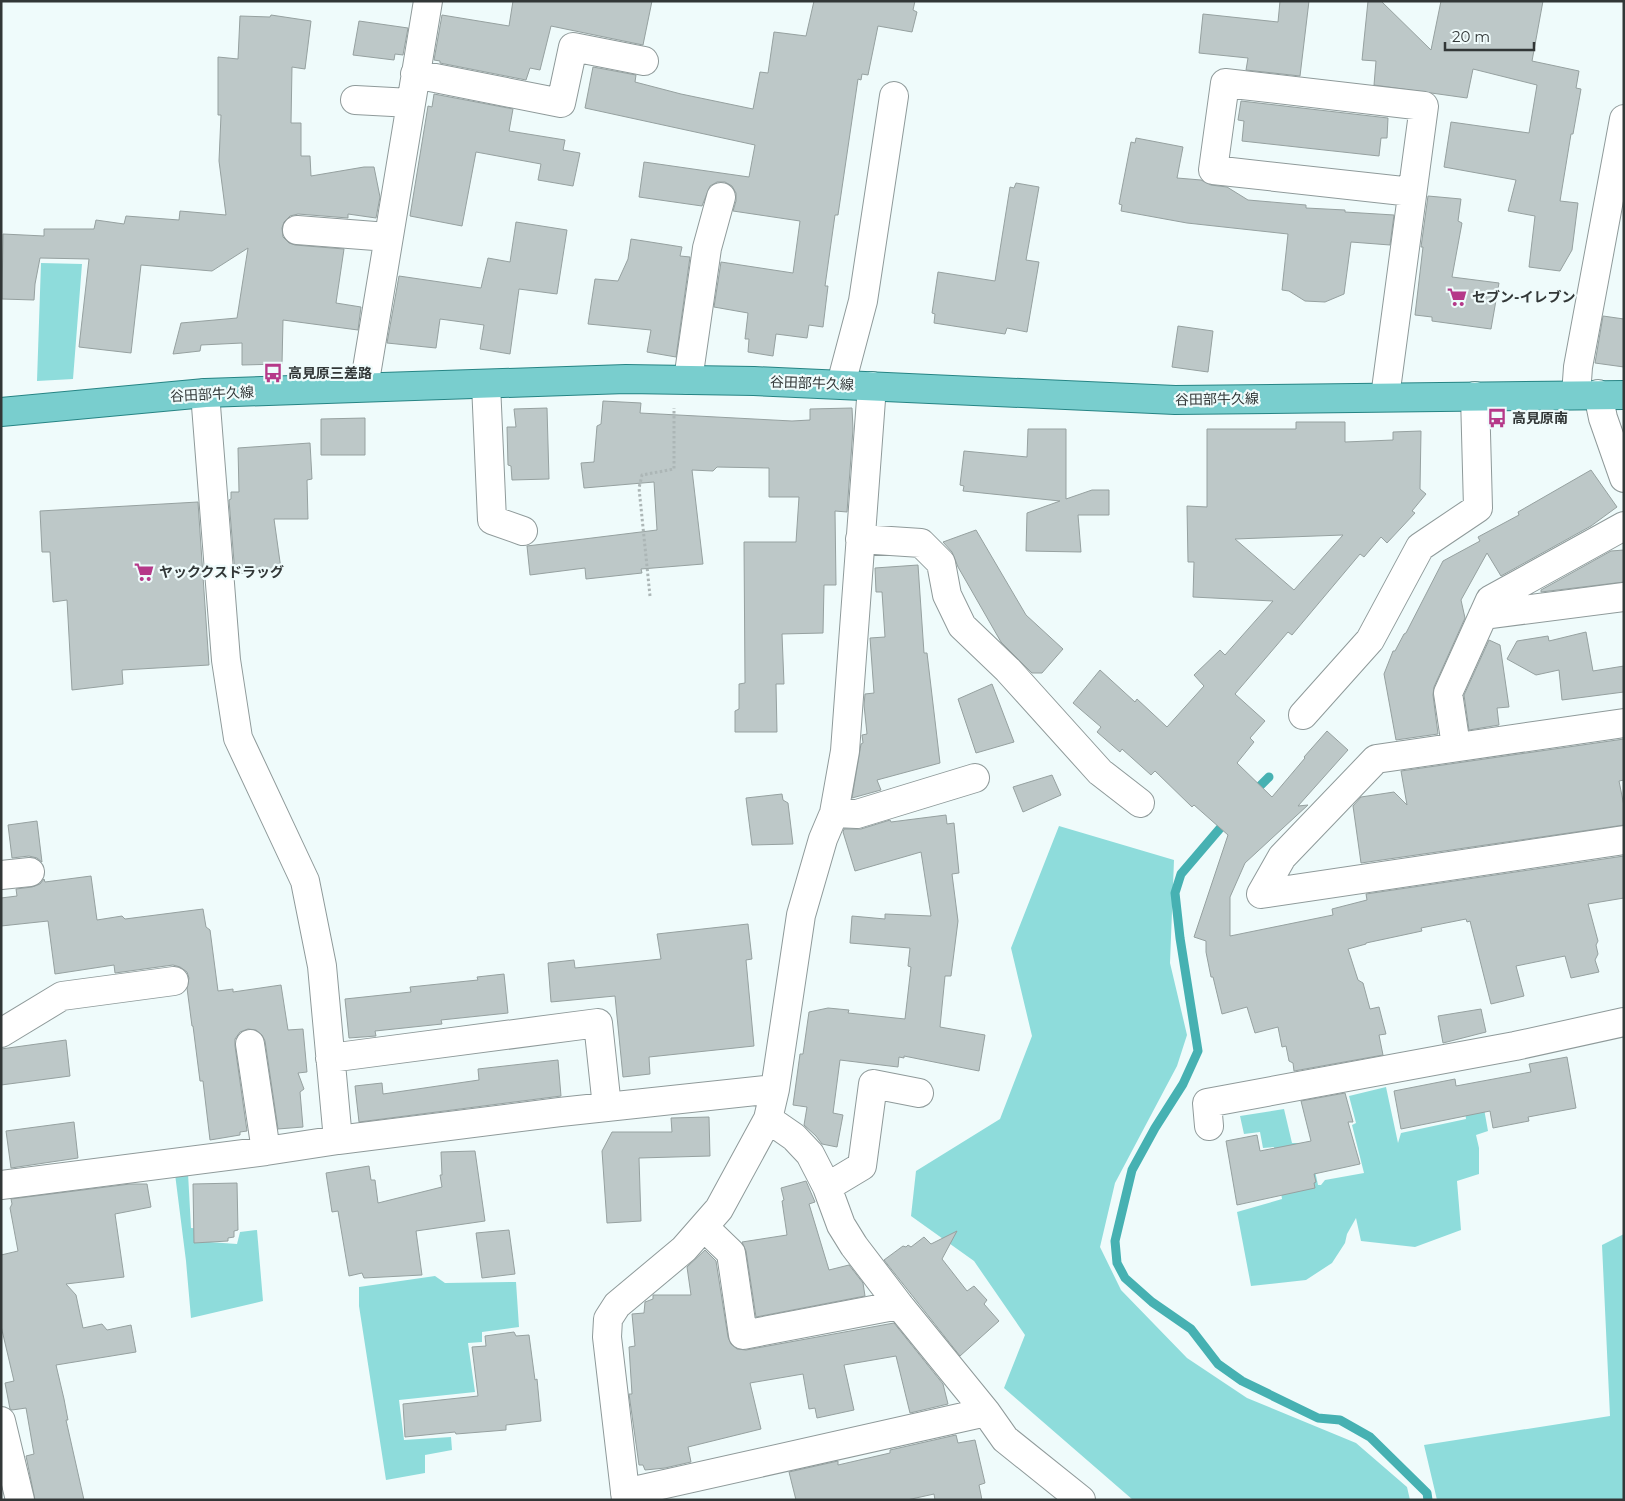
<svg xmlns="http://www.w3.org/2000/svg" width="1625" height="1501" viewBox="0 0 1625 1501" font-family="Montserrat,'Noto Sans JP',sans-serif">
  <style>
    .green { fill: #8edcdb }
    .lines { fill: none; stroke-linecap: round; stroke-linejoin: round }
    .stream { stroke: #46b1b2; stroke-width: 9 }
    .building { fill: #bdc8c8; stroke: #96a1a0; fill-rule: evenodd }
    .minor-casing { stroke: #8f9a9a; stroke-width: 30 }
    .major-casing { stroke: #268484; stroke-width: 30 }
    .path { stroke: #acb6b6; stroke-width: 3; stroke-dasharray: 2.5 2.5; stroke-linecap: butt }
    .minor { stroke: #fff; stroke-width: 28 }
    .major { stroke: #79cece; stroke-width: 28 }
    .labels { text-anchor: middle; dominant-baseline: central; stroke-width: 4.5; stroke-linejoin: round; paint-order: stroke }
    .poi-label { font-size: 14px; font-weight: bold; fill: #323737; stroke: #effbfb; text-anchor: start }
    .street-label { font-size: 14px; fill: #323737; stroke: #effbfb }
  </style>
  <rect width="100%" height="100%" fill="#effbfb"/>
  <path class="green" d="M41,263L82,264L73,379L37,381Z
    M1059,826L1174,860L1170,963L1187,1035L1177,1066L1115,1183L1100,1247L1121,1290L1187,1358L1247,1398L1356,1443L1407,1487L1410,1500H1133L1004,1388L1025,1335L974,1261L911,1216L916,1171L1000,1119L1032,1036L1011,948Z
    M1386,1087L1398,1143L1401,1133L1466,1119L1464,1105L1483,1103L1488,1131L1476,1135L1479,1148V1174L1457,1181L1461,1230L1415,1247L1361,1241L1356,1218L1347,1234L1345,1243L1332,1263L1306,1280L1251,1286L1237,1212L1282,1199L1274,1147L1263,1148L1260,1132L1244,1134L1240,1116L1284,1109L1292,1143H1309L1318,1185H1321L1325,1180L1364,1173L1352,1125L1356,1123L1349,1096Z
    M188,1173L191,1228L208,1229L209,1242L237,1244L240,1232L257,1230L263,1301L191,1318L186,1261L175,1174Z
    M1624,1234V1500H1437L1424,1445L1610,1416L1602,1245Z
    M435,1276L445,1283L516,1282L519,1327L482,1332V1342L468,1343L475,1392L399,1400L404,1440L451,1437L452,1450L425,1455V1473L386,1480L359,1306V1287Z"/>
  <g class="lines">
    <path class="stream" d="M1252,794L1269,777
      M1228,819L1181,874L1175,893L1180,938L1198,1051L1183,1084L1155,1128L1132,1170L1115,1241L1117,1263L1125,1278L1152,1302L1191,1329L1218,1364L1242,1381L1318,1418L1340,1420L1370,1437L1427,1493L1428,1500"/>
  </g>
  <path class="building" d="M513,1H652L643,45L551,26L540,70L530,68L526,80L440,63V61L434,60L442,15L509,26Z
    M814,1H915L913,10L917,12L912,32L878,26L868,75L862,74L861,80L858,79L838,215H835L825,286H828L823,327L809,325L807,338L776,334L773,356L748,352L749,339H745L748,313L714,307L721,262L793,273L800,221L733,211L736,201V193L732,186L725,182H717L710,186L702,206L639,197L644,162L749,177L755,145L585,108L593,67L636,75L635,82L681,94L753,109L760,72L768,73L774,32L806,36Z
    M1280,1H1309L1300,76L1246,70L1248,58L1199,53L1203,14L1278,22Z
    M1368,1H1381L1431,50L1441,1H1543L1532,61L1579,71L1576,88L1581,89L1573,134H1571L1560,201L1578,203L1572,250L1560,271L1529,267L1535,216L1508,211L1516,180L1444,167L1451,122L1529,133L1537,85L1473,69L1467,98L1374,85L1376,61L1362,60Z
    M271,15L311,21L305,69L292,67L291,123H301V156H310L311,176L364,167H374L380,197L376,218L348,214V218L298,214L290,216L284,222L282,228L283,237L289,243L295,245L344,249L336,303L361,307L358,330L283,320L282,364L242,365V343L201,345L200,351L173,354L181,323L237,318L248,248L212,271L141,265L131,353L79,347L89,259L40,258L35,284L34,300L2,299L3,234L44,236V229H94L96,220L124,224L126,216L179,220L180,211L226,215L219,161L221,115H218V57L238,59L240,16L270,17Z
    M359,21L408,28L403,55L395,54L394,60L353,55Z
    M434,94L513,109L509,131L565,140L563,150L580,153L573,186L538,180L541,164L476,152L462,226L410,216L428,106L432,107Z
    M1241,101L1388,118L1387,138H1381L1379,156L1242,141L1244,121L1238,120Z
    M1136,138L1183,147L1177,178L1201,180L1211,185L1227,187L1248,200L1306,205V208L1345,210V212L1394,215L1390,245L1351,242L1344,294L1325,302L1305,301L1289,291L1282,290L1288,234L1187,223L1121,211L1122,205L1119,204L1131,142L1135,143Z
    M1016,183L1039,187L1026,260L1039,262L1027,332L1007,328L1005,334L934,323L935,314L932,313L938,272L995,281L1010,187L1014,188Z
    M1428,196L1461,199L1458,221L1462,223L1452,277L1499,283L1491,329L1432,321V317L1415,315L1423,247H1421Z
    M516,222L567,230L557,294L519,289L510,354L480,349L484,325L440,319L436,348L387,343L399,276L481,288L488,258L510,262Z
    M631,239L682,247L680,256L690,257L676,357L647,352L651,330L588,324L595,279L618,281L628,259Z
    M1603,316L1624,319V367L1595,363Z
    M1178,326L1213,331L1208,372L1172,367Z
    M603,401L641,403L640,413L792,421L810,420V409L852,408L853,429L847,512L835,511L836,585H824L823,633L782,634L784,684H776L777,732H735V711L739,709V684L745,683L744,542H796L799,497H769V468L717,467L713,471L692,470L703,564L641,569L642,573L586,579L585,568L530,575L527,546L657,530L654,482L584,488L581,463L594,462L597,426L601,424Z
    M547,408L549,479L512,480L511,466L508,465L507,427H516L514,409Z
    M365,418V455H321V419Z
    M1296,422H1345V442L1393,440V432L1421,431L1420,489L1426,494L1412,511L1415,513L1387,543L1381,537L1364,557L1360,554L1292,635L1288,632L1235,694L1265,721L1250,738L1254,742L1237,763L1272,797L1305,758L1304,757L1327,731L1348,750L1298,806L1308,805L1245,863L1230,897V936L1333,915L1332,909L1367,900L1366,894L1624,856V898L1588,904L1598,941L1596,945L1598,954L1595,960L1599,972L1571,978L1565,956L1516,966L1524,996L1491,1004L1470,921L1467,922L1466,919L1421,928L1422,931L1366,943V944L1348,949L1358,980L1363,983L1370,1009L1379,1007L1386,1034L1379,1035L1383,1055L1294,1071L1293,1063L1289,1061L1286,1046L1282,1047L1278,1027L1255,1033L1247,1007L1222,1014L1213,977H1211L1206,952V941L1194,937L1228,835L1194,805L1192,807L1155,771L1151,775L1122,749L1120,752L1097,732L1101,727L1073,703L1100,670L1135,702L1137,699L1167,727L1204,686L1194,675L1220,650L1225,655L1273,601L1193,597L1194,562H1188L1187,506L1207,507V429H1296ZM1343,535L1294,590L1235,539Z
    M1028,429H1066V499L1092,490H1109V515H1078L1081,552L1026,551L1027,513L1060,501L963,491L964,486L960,485L964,451L1027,457Z
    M310,443L312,479L307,480L308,519H274L281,569L235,574L229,500L231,499V492H239L238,448Z
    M1591,470L1617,507L1591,526L1501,576L1487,553L1461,600L1465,618L1434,687L1433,695L1438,734L1396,740L1384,674L1393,651H1395L1404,634L1406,633L1443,561L1480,541L1478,537L1519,515L1518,512Z
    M198,502L209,665L122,670L123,684L72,690L67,600L53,602L50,552H42L40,511Z
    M976,530L1026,615L1063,649L1042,673H1032L1001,642L958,567L952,552L943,542Z
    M1624,550V582L1541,592V590L1611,551Z
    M918,565L924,653H927L940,763L877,780L881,790L852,798L861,744L863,743L862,735L867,734L864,705L865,694L874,693L870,638L885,637L882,592H876L875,568Z
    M1586,632L1593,671L1624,666V692L1562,700L1559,670L1536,675L1507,659L1517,641L1548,636L1549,641Z
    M1489,640L1500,645L1509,707L1497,708L1499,725L1469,730L1464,695Z
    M992,684L1014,742L976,753L958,699Z
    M1624,739V780L1619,781L1624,806V825L1361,863L1353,806L1361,797L1394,792L1407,805L1401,771Z
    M1052,775L1061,795L1023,812L1013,787Z
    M782,794L783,800L788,803L793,844L752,845L746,798Z
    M946,815L947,824L954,823L959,873L952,874L958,921L951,976H945L940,1027L985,1035L979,1071L904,1056V1058L899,1057L898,1067L840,1060L833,1113L843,1115L837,1147L822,1144L816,1136L804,1125L807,1107L793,1105L800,1054H803L809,1012L828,1008L849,1010L848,1013L905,1019L911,967L908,966L910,948L850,943L852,916L885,919V914L931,916L921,852L855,871L843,832L844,829H861L890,820L891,822Z
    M37,821L42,862L37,858L29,856L12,858L8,825Z
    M91,876L97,920L122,916L125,919L203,909L206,927L210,930L218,991L233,989V992L281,985L288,1030L303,1029L307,1072L298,1073L304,1089L300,1092L303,1127L278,1129L265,1041L262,1035L256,1030L248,1029L240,1032L235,1039V1046L247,1131L240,1132V1135L210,1140L203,1081H200L193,1026H192L187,988L189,978L187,972L180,967L173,965L115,973L114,965L55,974L48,921L1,926V898L17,896L16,889L32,887L40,884L44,879L45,882Z
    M748,924L752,959L746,960L754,1046L649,1057L650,1074L623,1077L615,996L551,1002L548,963L574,960L575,968L661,959L657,934Z
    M504,974L508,1013L441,1020L442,1024L375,1031L376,1036L349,1038L345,999L411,992L410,987L478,980L477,977Z
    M1481,1009L1486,1032L1443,1043L1438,1016Z
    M66,1040L70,1076L1,1085V1049Z
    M1567,1057L1576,1108L1528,1117L1529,1121L1493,1128L1490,1111L1401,1129L1394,1091L1455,1079L1456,1086L1531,1072L1529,1064Z
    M558,1060L561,1096L359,1122L355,1086L382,1083L383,1094L479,1080L478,1069Z
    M1345,1093L1353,1122H1348L1360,1164L1314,1174L1316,1182L1314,1183L1315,1188L1237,1205L1226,1141L1257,1135L1260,1151L1311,1141L1301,1101Z
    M709,1117L710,1156L639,1158L641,1221L607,1223L602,1151L612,1132H672L671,1118Z
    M74,1122L78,1158L11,1168L6,1131Z
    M475,1151L485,1221L416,1231L422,1275L364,1278L362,1273L349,1276L338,1211L332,1212L326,1173L369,1166L371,1180H375L378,1203L442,1187L440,1175H442L441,1152Z
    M806,1181L815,1202L809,1204L829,1270L849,1265L863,1283L865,1296L756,1317L746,1251L742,1242L787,1235L782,1201L784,1200L781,1188Z
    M237,1183L238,1230L234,1231V1237L228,1238V1241L194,1243L193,1184Z
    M130,1184H147L151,1207L115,1214L124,1277L66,1284L76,1295L83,1328L102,1324L107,1330L131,1325L136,1352L56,1365L64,1399L68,1420H66L84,1500H35L26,1456L34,1454L26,1408L12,1410L10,1409L5,1383L14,1381L1,1326V1255L18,1251L10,1208L12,1204L11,1199Z
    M509,1230L515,1274L482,1278L476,1233Z
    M957,1231L942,1259L967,1291L974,1286L987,1300L984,1304L999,1321L960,1356L884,1260L903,1246L906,1247L908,1245L911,1247L924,1237L931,1244Z
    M705,1250L716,1261L728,1337L731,1344L737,1349L746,1350L894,1323L943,1384L948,1404L910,1413L896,1356L844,1365L854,1410L817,1418L815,1408L809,1409L803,1374L750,1383L761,1429L688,1447L691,1462L665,1468L645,1470L643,1465H639L629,1394H632L629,1347L635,1346L632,1314L644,1313L645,1302L653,1299V1295H691L687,1267Z
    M514,1332L516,1336L529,1335L535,1380L537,1379L541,1421L506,1425V1430L456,1434L455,1432L405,1437L403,1404L478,1396L472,1347L486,1346L485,1336Z
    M956,1435L958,1443L975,1440L985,1483L979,1485L982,1500H935L934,1494L907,1500H796L789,1472L838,1461V1465L890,1453V1450Z"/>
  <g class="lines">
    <defs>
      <path id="minor" d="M415,74L561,103L573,47L644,61
        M355,100L411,103
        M297,230L388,237
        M688,380L707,248L721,197
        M486,384L492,520L523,531
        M841,384L863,301L894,96
        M364,387L428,1
        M205,393L226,660L238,738L305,881L322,966L338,1140
        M1598,394L1603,418L1624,478
        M1576,395L1578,367L1624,119
        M1385,397L1424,106L1225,83L1213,170L1412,192
        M860,539L921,543L941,563L947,595L962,626L1008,670L1100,772L1140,803
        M1483,615L1624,597
        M1303,715L1370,640L1420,547L1478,508L1475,396
        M1624,723L1376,759L1282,857L1261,894L1624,840
        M1456,746L1448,693L1490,600L1624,526
        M834,813L857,814L975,778
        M1,875L30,872
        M1,1033L62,996L174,981
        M250,1044L266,1151
        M330,1058L598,1023L607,1107
        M768,1119L794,1137L810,1154L827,1187L841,1225L854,1246L899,1305L986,1412L1005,1439L1081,1500
        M1209,1126L1207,1103L1515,1046L1624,1022
        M1,1185L266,1151L338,1140L560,1112L775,1089
        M827,1187L862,1166L873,1084L919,1093
        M704,1227L731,1253L743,1335L899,1305
        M1,1421L20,1500
        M625,1493L986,1412
        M626,1500L607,1337L608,1319L617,1305L684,1249L719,1209L768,1119L775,1089L801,915L823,839L834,813L845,751L872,386"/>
      <path id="major" d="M1,412L205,393L626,379L754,381L1175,400L1624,395"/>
    </defs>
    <use href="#minor" class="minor-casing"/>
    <use href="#major" class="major-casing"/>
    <path class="path" d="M650,596L639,488L642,475L674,469V408"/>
    <use href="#minor" class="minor"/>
    <use href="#major" class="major"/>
  </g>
  <defs>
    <symbol id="supermarket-bare" viewBox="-9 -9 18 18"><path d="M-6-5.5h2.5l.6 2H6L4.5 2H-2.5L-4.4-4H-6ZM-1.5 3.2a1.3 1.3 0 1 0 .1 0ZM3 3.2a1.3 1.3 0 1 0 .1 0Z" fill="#b53989" stroke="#effbfb" stroke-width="2.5" paint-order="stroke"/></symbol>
    <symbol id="bus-bare" viewBox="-9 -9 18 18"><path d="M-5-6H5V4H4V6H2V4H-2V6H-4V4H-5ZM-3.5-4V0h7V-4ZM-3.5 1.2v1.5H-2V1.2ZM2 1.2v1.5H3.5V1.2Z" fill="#b53989" stroke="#effbfb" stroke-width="2.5" paint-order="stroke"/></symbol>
  </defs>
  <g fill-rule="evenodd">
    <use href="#supermarket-bare" x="1443" y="283" width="28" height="28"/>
    <use href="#bus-bare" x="259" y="359" width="28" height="28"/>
    <use href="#bus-bare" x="1483" y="404" width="28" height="28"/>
    <use href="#supermarket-bare" x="130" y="558" width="28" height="28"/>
  </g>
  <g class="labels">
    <g class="poi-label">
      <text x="1472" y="297">セブン-イレブン</text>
      <text x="288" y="373">高見原三差路</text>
      <text x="1512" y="418">高見原南</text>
      <text x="159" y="572">ヤッククスドラッグ</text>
    </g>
    <g class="street-label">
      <text transform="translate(812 383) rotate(2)">谷田部牛久線</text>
      <text transform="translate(212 394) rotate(-3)">谷田部牛久線</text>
      <text transform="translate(1217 399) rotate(-1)">谷田部牛久線</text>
    </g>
  </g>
  <rect width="1625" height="1501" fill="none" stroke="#323737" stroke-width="5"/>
  <path d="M1445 42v8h89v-8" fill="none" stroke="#323737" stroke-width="2.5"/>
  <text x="1452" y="42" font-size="15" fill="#323737" stroke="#effbfb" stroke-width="4" paint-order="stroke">20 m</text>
</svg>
